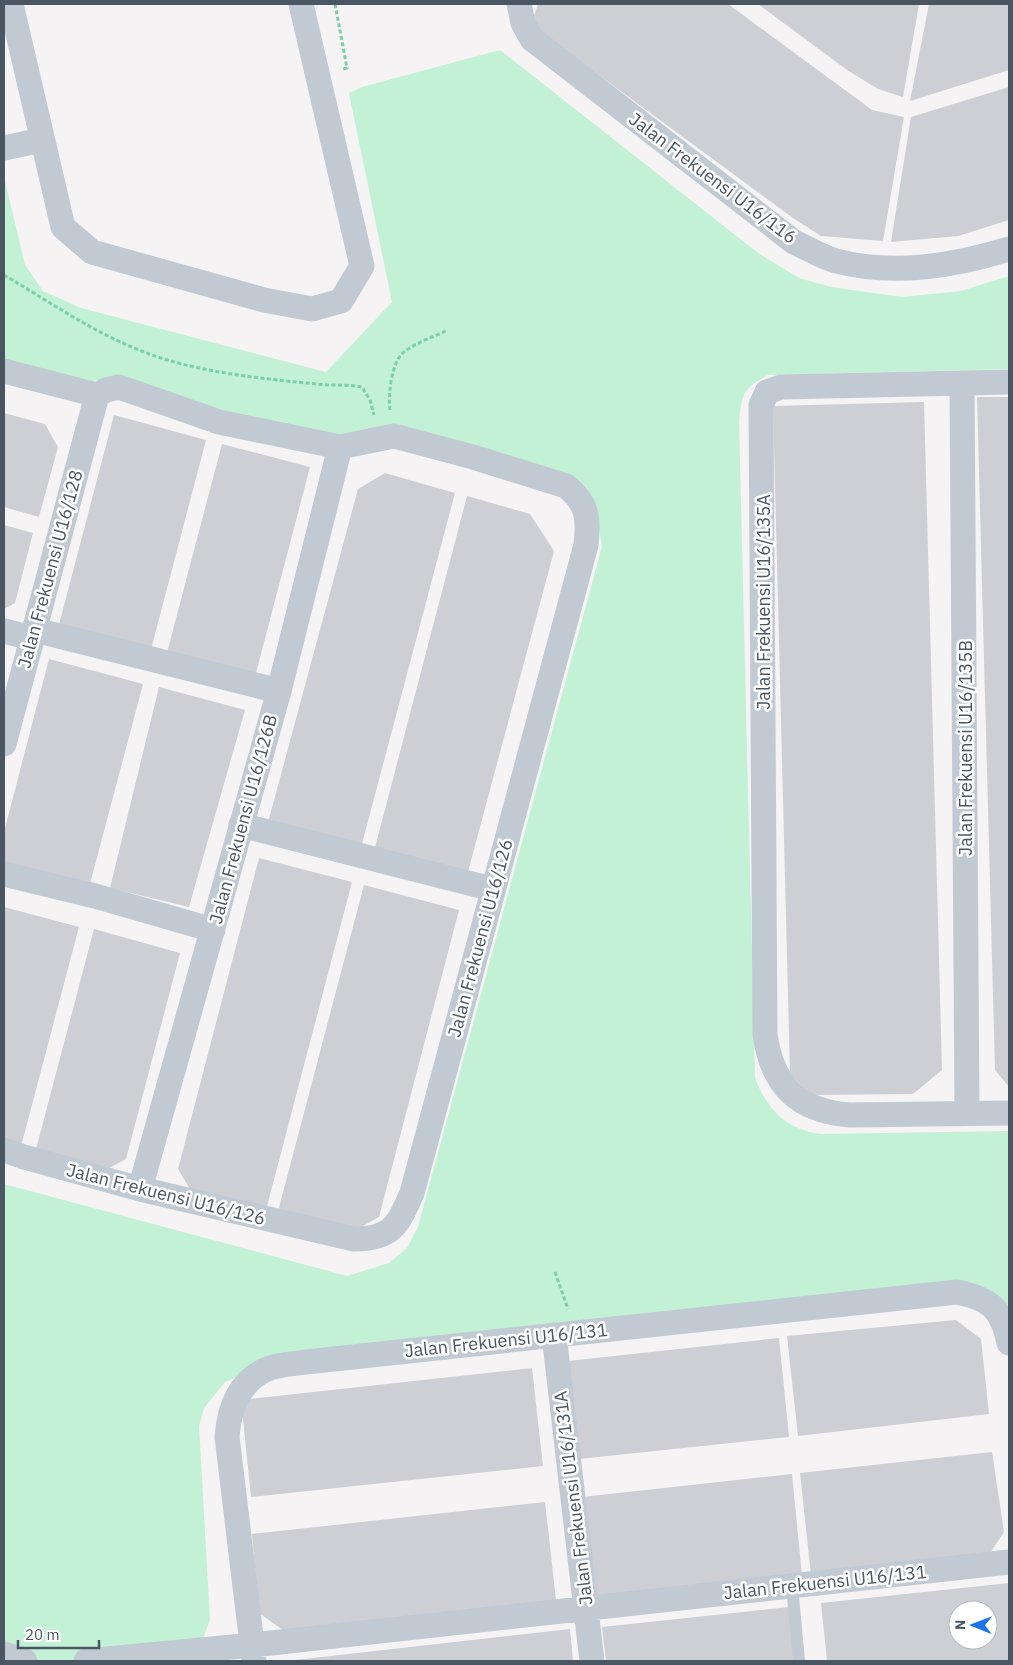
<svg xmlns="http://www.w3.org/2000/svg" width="1013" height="1665" viewBox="0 0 1013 1665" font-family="'IBM Plex Sans',sans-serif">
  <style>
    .green { fill: #c3f1d5 }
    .building { fill: #cdcfd5; fill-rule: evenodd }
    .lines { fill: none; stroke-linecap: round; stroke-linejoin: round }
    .path { stroke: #7ad0a6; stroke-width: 3; stroke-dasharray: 4 2.5; stroke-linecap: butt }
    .service { stroke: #c1cad2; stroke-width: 12 }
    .minor { stroke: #c1cad2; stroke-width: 25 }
    .labels { text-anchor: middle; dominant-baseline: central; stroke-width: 5; stroke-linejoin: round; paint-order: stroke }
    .street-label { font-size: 18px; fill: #4a5661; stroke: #fff }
  </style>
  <rect width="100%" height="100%" fill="#f5f3f3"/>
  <path class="green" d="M500,50L758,253L799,278L831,287L902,297L961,291L1009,276V369L768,375C743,389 742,393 739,421L755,1078C767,1109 786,1130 821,1134L1009,1131V1330L963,1295L255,1369L225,1382L204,1408L199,1426L210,1620L204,1636L191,1651L124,1661H12L4,1657V1184L347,1276L389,1263L407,1248L418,1227L602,546L596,516L582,492L409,427L340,448L207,418L97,380L81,385L4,366V177L25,265L43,291L81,308L326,372L392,302L349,93L362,87Z"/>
  <path class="building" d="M538,4H728L872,110L904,117L883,241L821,236L793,218L531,25Z
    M758,4H919L903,97L878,89L847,70Z
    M929,4H1009V70L910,101Z
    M1009,87V220L958,236L891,242L911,117Z
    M977,397H1009V1087L995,1070Z
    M924,402L942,1070L913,1094L811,1095L790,1074L773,406Z
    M4,413L45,424L58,447L39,517L4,507Z
    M114,415L206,440L148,661L56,636Z
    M222,444L310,467L252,688L164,664Z
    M385,473L455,493L359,855L266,830L358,489Z
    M467,496L530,514L554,551L465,883L372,859Z
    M4,525L33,533L15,603L4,609Z
    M49,659L143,684L86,899L4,877V832Z
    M159,687L245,710L189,907L110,888Z
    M259,858L352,882L265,1214L193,1194L178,1169Z
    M364,885L459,910L379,1217L343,1237L276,1219Z
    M4,907L79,927L19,1154L4,1149Z
    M94,929L180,953L126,1159L96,1175L34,1157Z
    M956,1320L981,1339L989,1414L798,1436L787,1336Z
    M779,1338L789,1437L579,1459L568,1361Z
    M532,1368L543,1466L251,1497L241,1400Z
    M992,1452L1004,1532L986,1559L811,1575L800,1473Z
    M792,1474L802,1576L594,1599L582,1497Z
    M545,1502L556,1600L284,1631L259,1613L252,1534Z
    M1009,1583V1661H827L821,1603ZM958,1610H988V1640H958Z
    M789,1607L794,1661H606L602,1627Z
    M570,1629L573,1661H294L295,1660Z"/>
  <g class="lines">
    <path class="path" d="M335,4L347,68L343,69
      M4,275C50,302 94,333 144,352C195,372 263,379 317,384C332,386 347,384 362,387L370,400L374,415
      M390,410C388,396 391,362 404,352C415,343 433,337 446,331
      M555,1272L568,1309"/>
    <path class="service" d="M792,1586L799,1661"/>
    <path class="minor" d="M11,4L63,227L92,252L264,300L312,309L341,301L362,266L301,4
      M519,4L523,23L532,39L794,242C807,248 822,257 836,261C894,276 953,266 1009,249
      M4,148L42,140
      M4,371L97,395
      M1009,382L781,387L767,392L761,405L765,1034C772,1086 798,1111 850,1115L1009,1113
      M962,383L967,1113
      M35,630L279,691
      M4,631L32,638
      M4,744L97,395L106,390L119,387L219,422L340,447L394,436L473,457L566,486C588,503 589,519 586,545L412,1193C398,1225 392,1239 354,1239L140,1189L24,1157L4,1150
      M241,825L492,889
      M4,874L95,896L213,930
      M140,1189L279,691L340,447
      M554,1335L592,1661
      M4,1654L25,1661
      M86,1661L253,1645L1009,1562
      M254,1661L227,1437C229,1410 238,1383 265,1370C277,1364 293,1364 306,1362L957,1292C991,1299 1002,1309 1009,1343"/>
  </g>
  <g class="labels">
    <g class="street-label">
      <text transform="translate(713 178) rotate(37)">Jalan Frekuensi U16/116</text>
      <text transform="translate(50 569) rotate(-75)">Jalan Frekuensi U16/128</text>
      <text transform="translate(763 602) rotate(-90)">Jalan Frekuensi U16/135A</text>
      <text transform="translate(965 748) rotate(-90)">Jalan Frekuensi U16/135B</text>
      <text transform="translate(243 819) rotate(-75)">Jalan Frekuensi U16/126B</text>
      <text transform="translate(480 938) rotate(-75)">Jalan Frekuensi U16/126</text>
      <text transform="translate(166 1194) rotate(14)">Jalan Frekuensi U16/126</text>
      <text transform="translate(506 1340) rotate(-6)">Jalan Frekuensi U16/131</text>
      <text transform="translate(573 1498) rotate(-97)">Jalan Frekuensi U16/131A</text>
      <text transform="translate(825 1582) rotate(-6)">Jalan Frekuensi U16/131</text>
    </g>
  </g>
  <rect width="1013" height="1665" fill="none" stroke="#4a5661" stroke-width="10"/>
  <g transform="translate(973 1625) rotate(271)"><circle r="24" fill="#ffffff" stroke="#b7bbc0"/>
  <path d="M0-4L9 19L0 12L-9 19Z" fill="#1a73e8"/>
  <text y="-8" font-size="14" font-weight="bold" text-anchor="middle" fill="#4a5661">N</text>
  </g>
  <path d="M18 1640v8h81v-8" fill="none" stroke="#4a5661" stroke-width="2.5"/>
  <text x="25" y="1640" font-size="15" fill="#4a5661" stroke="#ffffff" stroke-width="4" paint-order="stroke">20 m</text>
</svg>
